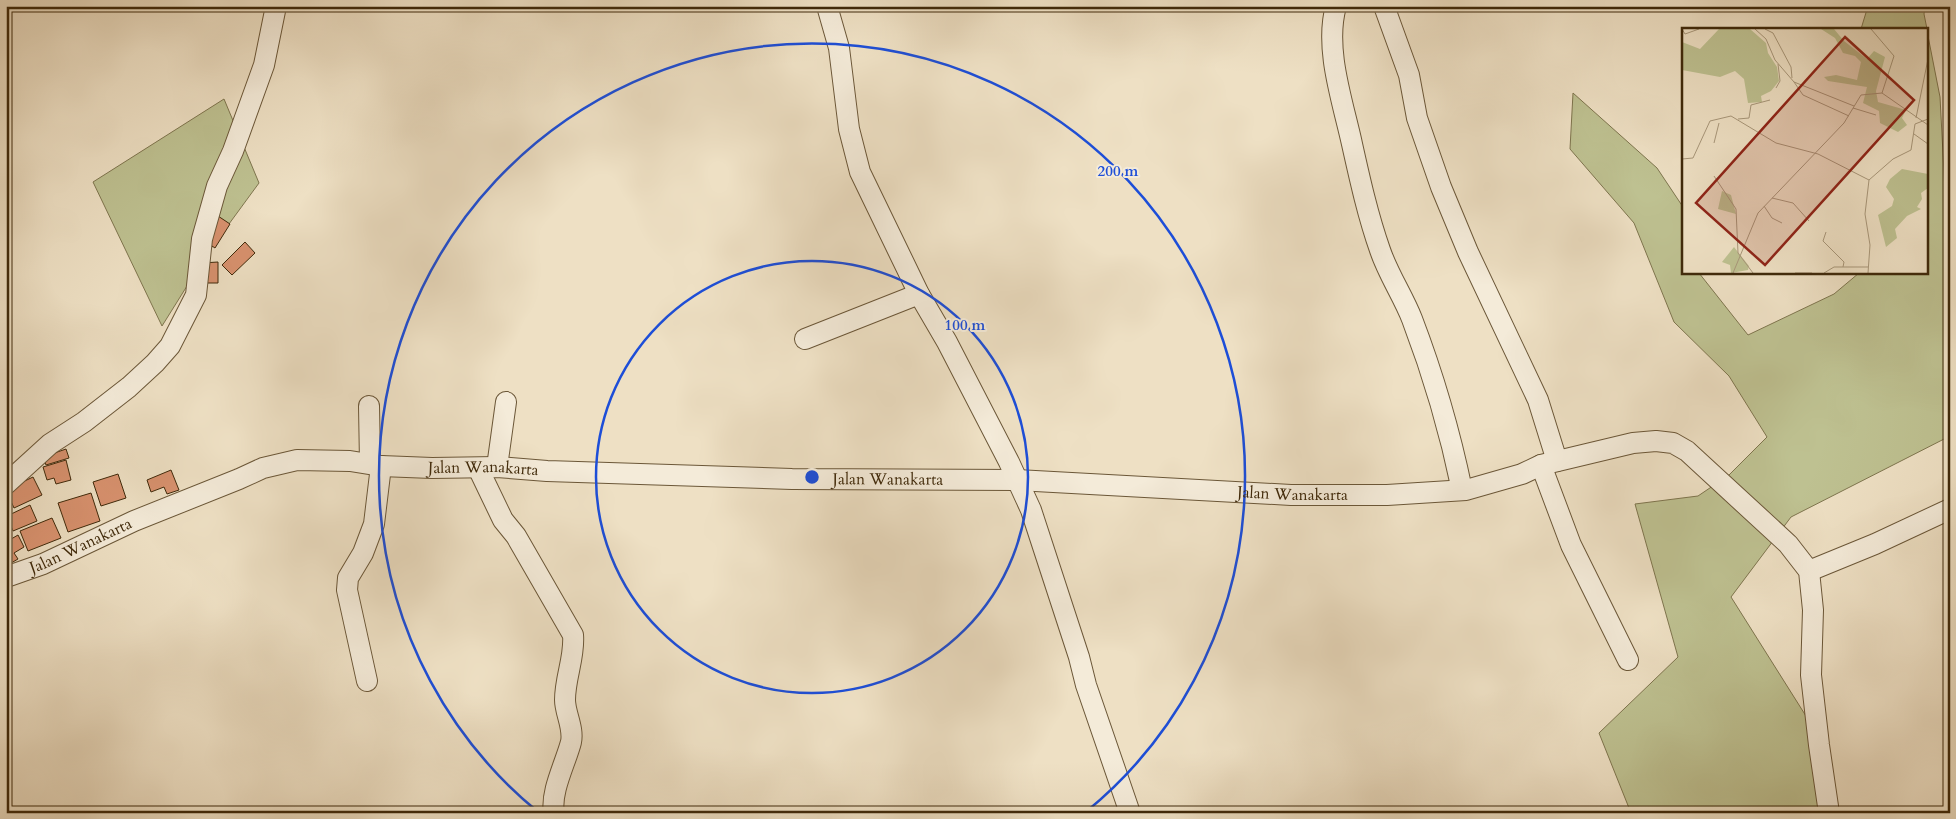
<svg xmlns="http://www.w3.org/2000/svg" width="1956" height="819" viewBox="0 0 1956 819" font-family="Cardo,serif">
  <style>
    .green { fill: #bec191; stroke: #7e754e }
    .building { fill: #d9926f; stroke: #3f290a }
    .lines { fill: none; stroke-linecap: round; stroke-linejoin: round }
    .minor-casing { stroke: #6b5738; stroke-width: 22 }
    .minor { stroke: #f4ebd9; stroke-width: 20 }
    .ring { fill: none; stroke: #1d4ed8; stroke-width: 2.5 }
    .labels { text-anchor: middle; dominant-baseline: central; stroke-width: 4; stroke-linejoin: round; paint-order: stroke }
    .street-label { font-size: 16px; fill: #3f290a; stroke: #f4ebd9 }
    .inset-road { fill: none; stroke: #a8977a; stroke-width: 1 }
    .view { fill: #8f2418; fill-opacity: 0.15; stroke: #8f2418; stroke-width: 2.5 }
    .inset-edge { fill: none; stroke: #3f290a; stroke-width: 2.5 }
    .centre { fill: #1d4ed8; stroke: #f4ebd9; stroke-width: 2.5 }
    .ring-label { font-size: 15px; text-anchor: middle; font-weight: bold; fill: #1d4ed8; stroke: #f4ebd9; stroke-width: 4; stroke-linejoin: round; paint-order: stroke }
  </style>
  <rect width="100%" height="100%" fill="#eee0c4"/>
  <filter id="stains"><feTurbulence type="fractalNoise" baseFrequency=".004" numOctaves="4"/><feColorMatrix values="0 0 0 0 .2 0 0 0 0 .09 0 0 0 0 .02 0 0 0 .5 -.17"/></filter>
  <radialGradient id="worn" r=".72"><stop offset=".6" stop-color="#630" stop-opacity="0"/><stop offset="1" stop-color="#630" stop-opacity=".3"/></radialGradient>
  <path class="green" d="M1868,6H1925L1924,14L1927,29H1861Z
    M1927,31L1940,97L1946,211L1945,274L1950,275V436L1791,517L1731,597L1811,724L1838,813H1631L1599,733L1678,657L1635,504L1698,496L1729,475L1767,437L1729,376L1674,322L1634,223L1570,149L1573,93L1657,168L1683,207L1684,272L1699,273L1748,335L1834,294L1859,273L1927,272Z
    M224,99L259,183L207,254L162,326L93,182Z"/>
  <path class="building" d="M218,216L230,224L215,248L203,240Z
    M245,242L255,253L232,275L222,265Z
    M218,262V283H203L202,263Z
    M66,449L69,458L46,465L43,457Z
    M66,460L71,480L56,484L54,478L47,480L43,467Z
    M171,470L179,490L167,494L164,487L151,492L147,480Z
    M118,474L126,498L101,506L93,482Z
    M33,477L42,495L14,508L6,490Z
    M91,493L100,521L68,532L58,503Z
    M30,505L37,521L13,531L7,516Z
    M52,518L61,538L28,551L20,531Z
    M18,535L24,547L14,553L18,559L6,566V542Z"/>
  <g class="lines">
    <defs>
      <g id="minor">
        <path d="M827,6L839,48L849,129L860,172L919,294L947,342L1009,462L1031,510L1079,657L1086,685L1130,813"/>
        <path d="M1336,6C1324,49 1343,102 1352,144C1360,180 1368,216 1380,250C1388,274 1403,296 1412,319C1433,374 1450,432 1462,490"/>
        <path d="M1384,6L1409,75L1417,118L1441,187L1468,252L1538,400L1557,461"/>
        <path d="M805,339L919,294"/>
        <path d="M369,406L370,463"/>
        <path d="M1541,465L1571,545L1628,660"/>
        <path d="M497,467L506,402"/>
        <path d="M478,468L503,520L516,536L573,635C575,657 565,677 565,700C565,713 574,728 571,742C566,762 550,792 554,813"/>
        <path d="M6,484L50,444L84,422L129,387L155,363L170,346L196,295L202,239L217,186L233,151L264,65L276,6"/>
        <path d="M1809,571L1875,544L1950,509"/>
        <path id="s1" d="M6,577L43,564L134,521L239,479L263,468L297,460L350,461L381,466L432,468L497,467L547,471L792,479L1017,480L1291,495H1387L1466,490L1522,474L1541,465L1633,443L1656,441L1673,443L1687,451L1788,544L1809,571L1813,610L1811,675L1819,745L1829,813"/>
        <path d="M367,681L347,590L348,578L363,553L374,524L381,466"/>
      </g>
    </defs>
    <use href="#minor" class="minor-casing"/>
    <use href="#minor" class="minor"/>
  </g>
  <g class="ring">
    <circle cx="812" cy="477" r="216"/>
    <path d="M537 811A433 433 0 1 1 1087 811"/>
  </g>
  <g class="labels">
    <g class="street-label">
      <text stroke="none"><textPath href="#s1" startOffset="501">Jalan Wanakarta</textPath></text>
      <text stroke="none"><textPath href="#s1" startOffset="906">Jalan Wanakarta</textPath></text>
      <text stroke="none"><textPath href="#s1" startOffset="1311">Jalan Wanakarta</textPath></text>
      <text stroke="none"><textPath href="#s1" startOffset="81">Jalan Wanakarta</textPath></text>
    </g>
  </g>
  <g transform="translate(1682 28)">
    <rect width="246" height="246" fill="#eee0c4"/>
    <path d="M37,1H68L84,15L86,25L95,39L97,53L89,63L79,68L80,74L66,75L62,51L53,43L38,49L0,42V14L18,21ZM139,1H152L162,13L185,31L192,23L203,29L194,63L196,74L224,82L220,90L225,97L216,104L198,95L197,83L181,75L185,59L146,53L142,49L154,47L175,52L179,34L173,28L161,25L153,10ZM220,141L246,146V160L239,165L240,171L235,179L239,181L225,188L213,201L215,210L204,219L196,187L210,178L212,171L204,159L208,151ZM40,163L49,167L54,186L36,181ZM52,219L67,238L66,242L49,245L48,237L40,234Z" fill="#bec191"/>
    <path class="inset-road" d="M0,1L3,6L17,1M73,1L84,11L93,32L112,54L172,78M83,1L91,5L109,39L110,50M189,1L212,28L200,65M112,54L121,67L167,88M94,60L98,53L96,36M171,80L194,87M234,90L246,31M56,91L67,90L69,77L88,72M232,106L246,116M32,115L37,95M0,131L11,130L28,93L49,88L94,115L136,126L187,152M32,148L54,181L56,225L71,245M90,170L111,175L127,193M82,178L90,190L100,195M144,204L141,213L162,234L161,239M51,245L76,185L162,95L179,67L200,65L246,97M113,245H130M142,245L152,239H186M186,245L188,217L183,186L187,152L211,131L229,122L233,96L246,91"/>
    <path class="view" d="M163,9L232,72L83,237L14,175Z"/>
    <rect width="246" height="246" class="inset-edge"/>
  </g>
  <circle cx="812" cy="477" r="8" class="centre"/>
  <g class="ring-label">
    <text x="1118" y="176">200 m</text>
    <text x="965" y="330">100 m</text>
  </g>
  <rect width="1956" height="819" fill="none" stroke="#eee0c4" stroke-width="25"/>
  <rect x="8" y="8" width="1941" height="804" fill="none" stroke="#3f290a" stroke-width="2.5"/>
  <rect x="12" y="12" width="1931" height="794" fill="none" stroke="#3f290a"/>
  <rect width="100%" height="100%" filter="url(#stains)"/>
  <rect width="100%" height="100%" fill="url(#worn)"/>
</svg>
